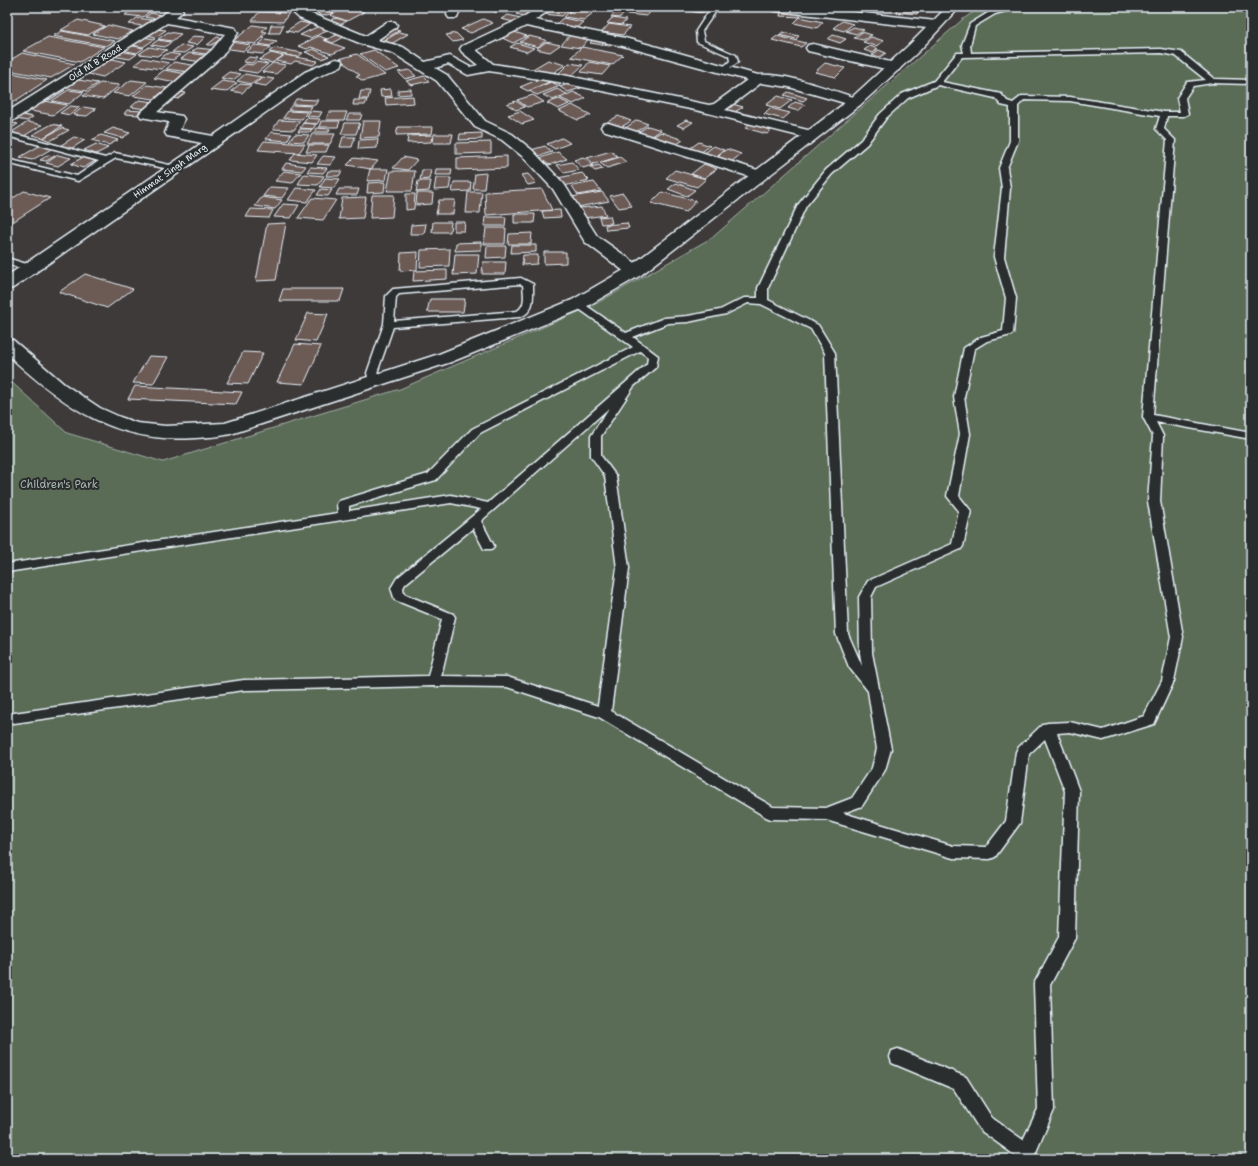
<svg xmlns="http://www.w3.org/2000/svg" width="1258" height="1166" viewBox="0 0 1258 1166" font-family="'Shantell Sans',sans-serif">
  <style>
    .green { fill: #5a6c56; stroke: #a1aea7 }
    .building { fill: #6c5a55; stroke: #e8f1f8 }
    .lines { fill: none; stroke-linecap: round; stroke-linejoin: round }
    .service-casing { stroke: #e8f1f8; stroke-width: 3 }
    .minor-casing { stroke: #e8f1f8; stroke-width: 3 }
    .tertiary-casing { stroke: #e8f1f8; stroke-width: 3 }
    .service { fill: #2a2d2e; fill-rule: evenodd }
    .minor { fill: #2a2d2e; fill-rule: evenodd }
    .tertiary { fill: #2a2d2e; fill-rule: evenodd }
    .labels { text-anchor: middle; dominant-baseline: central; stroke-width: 4; stroke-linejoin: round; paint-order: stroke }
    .far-street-label { font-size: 9px; fill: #e8f1f8; stroke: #2a2d2e }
    .park-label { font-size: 11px; fill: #a8b5af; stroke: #2a2d2e }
  </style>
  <rect width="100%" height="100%" fill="#3e3a3a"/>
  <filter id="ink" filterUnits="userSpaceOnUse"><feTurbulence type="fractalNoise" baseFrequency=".025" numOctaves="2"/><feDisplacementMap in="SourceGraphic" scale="8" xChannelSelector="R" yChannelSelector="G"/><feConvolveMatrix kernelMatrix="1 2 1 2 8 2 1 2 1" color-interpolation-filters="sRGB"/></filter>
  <g filter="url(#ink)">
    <path class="green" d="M980,7H1251V1159H7V378L67,433L163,462L400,389L592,306L713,237L962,20Z"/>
    <path class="building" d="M135,7H154L158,8L155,11L134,8Z
      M347,7L364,12L347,21L330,15Z
      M495,7H508V12H494Z
      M527,7H544L529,17L516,14Z
      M551,7H572L562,16L544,14Z
      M632,7H654L647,16L627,14Z
      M845,7H860L859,14L844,12Z
      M897,7H906L919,8L917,14L896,12Z
      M314,8L319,11L307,15L301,11Z
      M573,8L594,12L584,20L564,17Z
      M132,9L150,11L143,17L125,15Z
      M329,10L334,13L322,16L317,13Z
      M781,11L798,12L800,17L780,16Z
      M259,12L289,13L283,22L252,21Z
      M615,12L624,14L619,18L611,17Z
      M151,13L161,15L156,19L145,17Z
      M508,15L525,19L518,23L501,19Z
      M800,17L823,22L817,28L794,23Z
      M137,18L151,20L143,26L129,24Z
      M335,18L347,21L340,25L328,22Z
      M563,18L583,22L574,30L554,26Z
      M612,18L626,20L622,25L607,23Z
      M483,19L493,23L471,33L461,29Z
      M78,20L105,26L88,35L61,30Z
      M842,21L853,24L844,31L833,28Z
      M300,22L310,24L297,33L286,31Z
      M609,24L630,27L623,35L602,32Z
      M108,25L133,31L118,39L93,34Z
      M253,25L267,27L262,31L267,32L261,37H264L255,44L233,41Z
      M271,25H283L280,33H269Z
      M319,26L330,30L310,38L300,35Z
      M854,27L864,30L856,34L846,31Z
      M392,28L400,30L382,41L375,39Z
      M155,29L166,30L156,37L145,35Z
      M62,31L115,41L106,46L53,36Z
      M511,31L527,36L513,43L500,37Z
      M168,32L181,34L172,41L158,39Z
      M399,32L408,34L391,44L382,42Z
      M783,32L799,36L796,39L779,35Z
      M862,32L872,35L863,40L854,38Z
      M456,33L463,40L453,42L446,35Z
      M339,34L346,36L333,43L325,40Z
      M571,34L591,36L581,48L561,45Z
      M833,35L846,39L840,43L828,39Z
      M194,36L205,37L197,45L186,43Z
      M319,36L327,39L323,40L345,48L332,54L311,47L307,49L298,46Z
      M529,36L546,40L538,47L520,42Z
      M777,36L806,43L801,47L772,40Z
      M48,37L104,47L80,62L23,51Z
      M143,37L155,39L143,47L131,45Z
      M217,37L222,38L212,45H207Z
      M871,37L884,41L876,46L863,42Z
      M594,38L614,40L610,46L590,43Z
      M265,39L277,41L270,46L259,44Z
      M158,40L171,42L165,47L151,45Z
      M231,42L251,45L244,51L223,48Z
      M546,42L560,45L550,52L536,49Z
      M517,43L534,48L527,52L510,47Z
      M128,45L144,48L137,53L122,50Z
      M181,45L193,47L184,53L172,52Z
      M255,45L271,47L262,54L246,52Z
      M870,46L878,49L872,53L864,50Z
      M149,47L167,50L157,56L139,54Z
      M582,47L623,55L612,65L571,57Z
      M197,48L217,50L212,55L192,52Z
      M274,48L303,53L298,57L269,52Z
      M313,49L329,56L322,59L305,52Z
      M374,50L399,68L385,72L360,54Z
      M879,50L886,53L880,57L872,55Z
      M120,51L137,54L130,59L112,56Z
      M22,53L75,64L51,78L7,70V62Z
      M168,53L180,55L173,60L160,58Z
      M189,53L210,56L202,62L181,59Z
      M271,53L283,56L272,63L259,60Z
      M357,54L385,75L363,81L356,76L360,75L339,59Z
      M285,55L318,61L313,65L295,61L291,64L276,61Z
      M249,57L258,58L252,63L243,62Z
      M108,58L126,62L103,77L84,73Z
      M143,58L169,63L161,69L134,65Z
      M548,60L565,65L548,76L531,70Z
      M174,62L198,66L189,72L166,69Z
      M256,62L268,64L257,73L238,70L246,64L252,65Z
      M589,62L610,66L602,75L581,72Z
      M273,63L286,65L276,74L262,72Z
      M569,63L583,65L569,78L556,76Z
      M825,63L845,68L836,77L815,72Z
      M164,70L187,74L177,82L154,78Z
      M409,70L416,76L405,79L398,72Z
      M7,72L47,80L15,101L7,100Z
      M229,72L241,74L233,80L221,78Z
      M245,74L261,77L252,84L237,81Z
      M424,76L429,81L411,85L406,81Z
      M263,77L274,79L266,86L254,84Z
      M542,78L549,82L528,91L520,87Z
      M78,80L98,83L86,91L66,88Z
      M131,80L147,82L130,96L113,93Z
      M222,81L237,83L226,92L210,90Z
      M551,82L560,86L537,95L529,91Z
      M573,82L581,88L568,92L560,87Z
      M100,83L120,85L103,99L83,96Z
      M240,84L251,85L242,93L231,91Z
      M147,85L167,88L154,99L133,96Z
      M57,89L65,90L50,100L42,99Z
      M391,89L392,96L381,97L380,90Z
      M411,89V94L398,95V90Z
      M557,89L567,94L553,100L543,95Z
      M68,90L84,92L69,104L52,101Z
      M175,91L186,93L178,99L168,97Z
      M361,91H370L368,99H359Z
      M573,92L586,98L573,104L560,98Z
      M788,92L807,98L803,101L784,95Z
      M533,95L544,102L527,107L517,100Z
      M413,96L414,103L386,105L385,98Z
      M778,96L792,100L780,109L766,105Z
      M296,99L318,100L315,105L293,104Z
      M559,99L569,104L558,109L547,103Z
      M39,100L67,105L53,115L25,110Z
      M139,100L154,102L146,109L131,107Z
      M354,100H367L365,105H353Z
      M516,101L525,107L516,110L507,104Z
      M795,102L805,105L798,111L788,108Z
      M729,103L743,107L733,113L719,109Z
      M292,105L312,106L309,111L288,110Z
      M572,105L591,115L578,120L559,111Z
      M70,106L80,107L70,115L60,113Z
      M83,107L96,109L87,116L73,115Z
      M770,108L790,113L783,119L764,114Z
      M127,110L142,111L139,115L124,114Z
      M288,111L307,112L302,119L283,118Z
      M310,111L322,112L319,117L307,116Z
      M520,111L534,120L522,124L508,115Z
      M329,112H347L344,120H326Z
      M18,114L33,117L27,121L11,118Z
      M349,114H362L360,120H346Z
      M618,116L631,121L618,129L604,124Z
      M306,118L320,119L317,124L303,123Z
      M279,120L300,121L294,130L273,129Z
      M637,120L648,124L634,133L624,129Z
      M686,120L693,122L684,128L677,125Z
      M321,121H340L338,127H319Z
      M363,121H381L379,137L360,138Z
      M753,121L775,127L767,134L745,128Z
      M7,122L18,124L7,131Z
      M28,122L42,125L24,136L10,133Z
      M303,123L316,124L313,129L300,128Z
      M345,123H360L356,134H341Z
      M52,124L62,126L43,138L32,135Z
      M648,126L661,130L649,138L637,133Z
      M398,127H433L432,134L396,135Z
      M62,128L69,130L50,141L43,138Z
      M113,128L130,133L122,138L104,133Z
      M316,128L330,129L329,132H314Z
      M300,129H312L310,132H298Z
      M271,132L291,134L287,141L266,139Z
      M661,132L683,140L674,146L652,137Z
      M482,133V139L459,140L460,134Z
      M295,134L309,135L304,142L289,141Z
      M312,134H335L330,144H307Z
      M434,134H453L451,143H433Z
      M101,135L118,140L109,145L92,140Z
      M432,135L431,142L407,143L408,136Z
      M74,137L85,140L69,150L58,147Z
      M343,137H355L352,147H340Z
      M562,138L570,143L555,149L547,144Z
      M378,139L377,148L358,149L359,140Z
      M264,141L305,144L299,153L258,150Z
      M491,142V153L456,154V143Z
      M699,142L710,146L700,153L689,149Z
      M96,144L108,148L96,154L84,150Z
      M41,145L53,148L32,160L20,157Z
      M309,145H329L326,152H306Z
      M545,146L552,152L538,156L531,150Z
      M714,146L724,150L714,158L703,154Z
      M727,149L741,154L731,162L716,157Z
      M611,151L618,157L594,164L587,158Z
      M558,152L567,159L549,165L540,158Z
      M295,153L317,155L312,162L290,160Z
      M48,155L55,156L46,161L40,160Z
      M58,155L71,158L58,166L46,163Z
      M85,156L97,160L83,168L71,164Z
      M323,156L336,157L330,165L317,164Z
      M507,156V168L457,170V158Z
      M403,157L417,160L408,170L393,168Z
      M583,157L593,165L583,168L574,160Z
      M620,157L626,162L607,168L600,163Z
      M354,158L378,161L371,169L347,165Z
      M572,162L579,170L564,173L557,165Z
      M286,163L306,166L302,171L282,169Z
      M704,164L717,169L704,178L691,174Z
      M599,165L603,169L595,171L590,167Z
      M310,167L327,168L323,173L307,172Z
      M370,169H388L386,180L367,181Z
      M436,169H452L451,175H435Z
      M422,170H431L429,179L420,180Z
      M675,170L706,179L697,187L666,178Z
      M284,171L301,173L292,183L275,181Z
      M328,171H342L339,176H326Z
      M391,171H415L412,191H387Z
      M486,173L484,189H473L475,174Z
      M582,173L589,180L564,186L558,178Z
      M304,174L324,176L318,185L298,184Z
      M528,174L536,183L528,185L521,175Z
      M325,178L340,179L334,188L320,187Z
      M436,178H451L449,189L434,190Z
      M418,181H431L429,191L416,192Z
      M385,182L384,192L367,193L368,183Z
      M454,182H471L470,191L452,192Z
      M594,182L601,191L578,195L572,186Z
      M676,183L695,190L687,196L668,189Z
      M270,187L289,188L282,198L263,196Z
      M296,188L316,190L307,202L288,200Z
      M321,189L332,190L328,196L317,195Z
      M339,189H359L357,195H336Z
      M542,189L552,210L486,215L485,192Z
      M24,191L50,198L11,223L7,222V202Z
      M468,192H482L480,213H466Z
      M602,192L609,201L578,207L571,197Z
      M662,192L696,201L686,212L651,203Z
      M417,193H433L432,204L416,205Z
      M623,193L632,206L619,208L610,196Z
      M406,194H415L414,209L406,210Z
      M372,195H394L392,217L370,218Z
      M262,197L282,200L275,209L255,206Z
      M366,197L363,218L339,219L342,198Z
      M312,198L336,200L323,220L298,218Z
      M439,200H455L453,214H436Z
      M283,204L299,205L291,218L274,217Z
      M602,206L606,215L584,218L580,208Z
      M251,209L273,210L269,218L246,217Z
      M560,210L561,217L544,218L542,211Z
      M514,214H535L534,223H514Z
      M610,216L612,223L601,224L599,217Z
      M485,217H506L505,226H484Z
      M433,222H451L450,232H432Z
      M454,222H465L464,231H454Z
      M286,223L276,280L256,281L267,224Z
      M627,223L629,228L606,230L605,225Z
      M426,224L424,234H410L411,225Z
      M486,228H506L505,244H484Z
      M532,233L531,244H508L509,234Z
      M481,242V250L455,251L456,243Z
      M512,245H536V252L511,253Z
      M487,246H506L505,257L486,258Z
      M450,249L449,266L420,267L421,250Z
      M418,252L417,270L400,271L401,253Z
      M544,252H566V263L544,264Z
      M455,254H479L477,274L453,275Z
      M523,255H538L537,264L522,265Z
      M483,262H506L505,274H482Z
      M447,270V279L413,281L414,271Z
      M85,274L133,289L107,308L59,292Z
      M283,289H344L340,301H279Z
      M430,299H465L463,312H427Z
      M308,313L328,314L316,342L296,340Z
      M295,344L321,346L304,384L277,382Z
      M243,352L263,353L248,384L227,383Z
      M149,356L168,357L153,384L133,383Z
      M135,386L242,392L236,404L128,399Z"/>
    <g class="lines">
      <defs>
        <path id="service" d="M705,7H712L716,11L702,31L704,41L736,55L738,62L725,71L721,69L730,61L729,56L697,42L696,31L709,11Z
          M1007,7H1020L995,14L975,26L970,45L971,53L1161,49L1181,52L1214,79L1251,80V84L1212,83L1193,86L1185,98L1188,114L1184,116H1167L1164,129L1175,140L1153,415L1251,433V439L1156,422L1163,436L1160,501L1183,637L1174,681L1154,724L1103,740L1070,732L1057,733L1079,791L1075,938L1050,985L1054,1110L1033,1159H1015L1016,1156L980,1130L954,1089L892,1063L890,1057L892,1051L898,1049L966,1077L992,1118L1023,1140L1038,1109L1034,984L1059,937L1065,791L1045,739L1029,754L1020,823L995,857L990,859L953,858L826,820L771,819L766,817L599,717L507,687L433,686L244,690L7,724V714L244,680L428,676L442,619L395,600L391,588L397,578L481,509L451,503L7,572V564L338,513L337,504L339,501L428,474L472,429L633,347L575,306L573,304L575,302H581L626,333L664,318L688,316L720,310L744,298H758V288L798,205L826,170L861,140L880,114L902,94L934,81L957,53H964L962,45L970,24L991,11ZM1161,53L1176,56L1206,80L1187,82L1177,98L1180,112H1164L1070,97L1022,96L1013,103L1007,101L1001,94L942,82L962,57ZM938,85L995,98L1001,105L1010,107V141L999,168L1002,188L994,257L1006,298L1003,331L981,337L964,348L954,397L960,434L947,496L959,511L952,544L868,581L859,597L860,653L862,666L848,634L835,353L818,325L768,300V288L806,206L832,174L867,144L886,118L908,98ZM1024,100L1070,101L1160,116L1156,129L1167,140L1143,417L1153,436L1148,501L1171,637L1162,681L1144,716L1103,730L1070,722L1048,723L1043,724L1018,748L1016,752L1006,821L986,847L953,846L843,813L862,806L885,770L891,749L872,653L871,597L876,587L961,549L963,546L971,511L959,496L970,434L964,397L974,349L987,341L1011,335L1013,333L1016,298L1004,257L1010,188L1007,168L1018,141V106ZM748,303L761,304L811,329L825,353L836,634L849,667L868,691L877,749L872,768L852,798L826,808L773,807L611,711L629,568L616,476L601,456V436L634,386L656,367L658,356L633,337L668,323L688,322L726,314ZM640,351L648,357L647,364L488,503L451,495L349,511V506L436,480L480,433ZM609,408L591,436V456L605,476L617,568L598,706L507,677L441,676L455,617L453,614L404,594L403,588L405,584L473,528L484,549H492L494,546L481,521Z
          M7,132L105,158L115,153L174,166L178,168L174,170L116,158L78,181L7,163V159L77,176L99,161L7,136Z
          M7,258L33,266L35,268L30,271L7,264Z
          M521,278L533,284C533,297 535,313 519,317L393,327L377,373L379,381L374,384L369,381L367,373L384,324L386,296L393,289ZM520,284L523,285C524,295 526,306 517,311L394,321L396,297L399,294Z"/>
        <path id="minor" d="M177,7L181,8L183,11L176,17L235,28L238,33L222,56L157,112L182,116L184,119L180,130L213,136L305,72L336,59L341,60L343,63L341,66L315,78L13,288L7,289V276L202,143L167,136L165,133L169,122L141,117L139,114L212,50L225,34L167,23L12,121L7,122V112L173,8Z
          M287,7H301L307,12L366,36L387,22H395L397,25L395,28L377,40L403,47L425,62L450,56L470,67L478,65L462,52L460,49L462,46L520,19L539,7H554L535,20L625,38L758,75C790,73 829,90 860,99L862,102L860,105L855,106L789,87L761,83L725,110L816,132L818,135L816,138L811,139L700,111L558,82L489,71L468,75L448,64L435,68L447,75L485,121L512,134L532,150L564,184L597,236L641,267L643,271L641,275L635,276L629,275L585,242L553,189L522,156L502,140L475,127L437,81L393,53L362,44L299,18ZM526,26L623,46L747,80L714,104L709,105L558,74L493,64L476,50Z
          M449,7H461L457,18H449L447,15Z
          M688,7H708C704,14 696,11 690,10Z
          M770,7H809L936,21L940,22L942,25L940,28L936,29L776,11L772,10Z
          M813,44L899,64L901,67L899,70L894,71L808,51L806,48L808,45Z
          M608,123L764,172L767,175L764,178L759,180L754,178L603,130L601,127L603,124Z"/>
        <path id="tertiary" d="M947,7H960L919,51L860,105L641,275L584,308L451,362L234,433C221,437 208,437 195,438C115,444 63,406 7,354V339L13,340L64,384L100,408L120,417L137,423L166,426L225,423L439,354L572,300L629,267L850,99L909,45Z"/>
      </defs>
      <use href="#service" class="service-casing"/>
      <use href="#minor" class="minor-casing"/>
      <use href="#tertiary" class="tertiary-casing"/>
      <use href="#service" class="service"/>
      <use href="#minor" class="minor"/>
      <use href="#tertiary" class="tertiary"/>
    </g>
  </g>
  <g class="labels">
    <g class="far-street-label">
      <text transform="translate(95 63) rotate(-32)">Old M B Road</text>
      <text transform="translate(170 171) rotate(-35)">Himmat Singh Marg</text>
    </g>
    <g class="park-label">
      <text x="59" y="484">Children's Park</text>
    </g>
  </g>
  <rect width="1258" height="1166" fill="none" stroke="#2a2d2e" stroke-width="24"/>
  <rect x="12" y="12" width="1234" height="1142" fill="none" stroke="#e8f1f8" stroke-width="1.5" filter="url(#ink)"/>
</svg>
